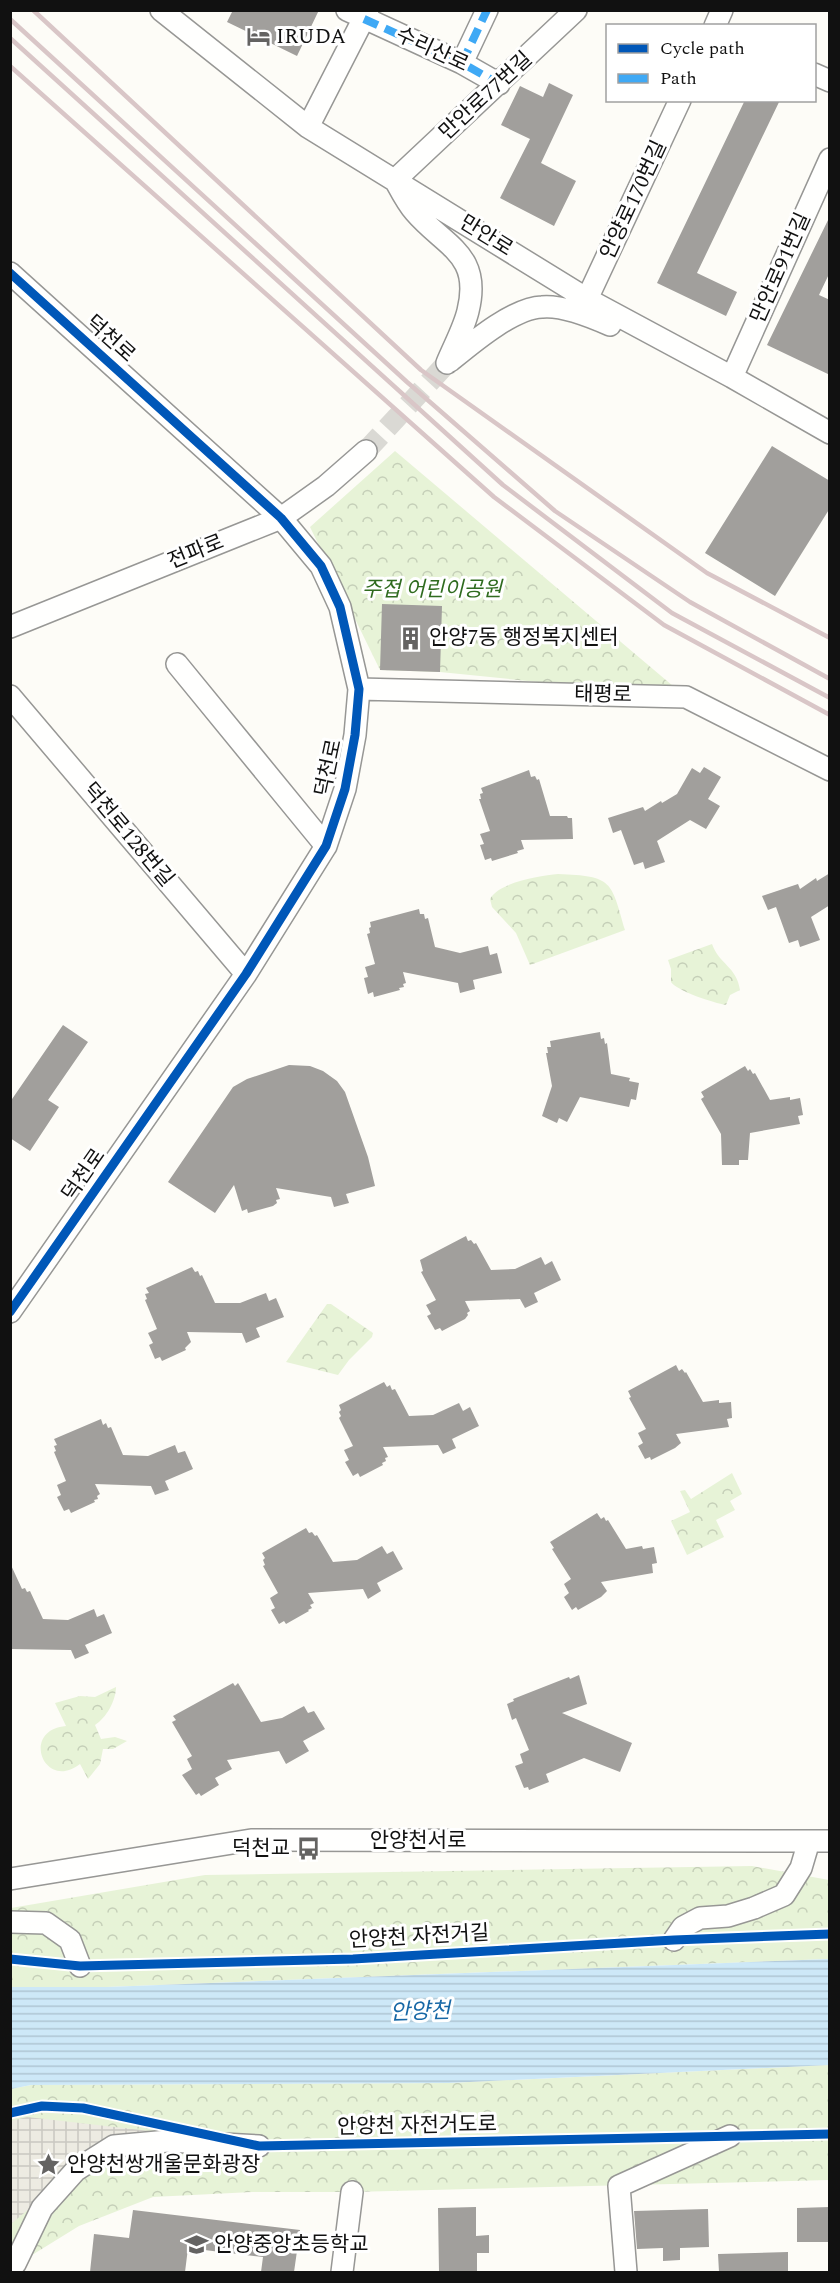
<svg xmlns="http://www.w3.org/2000/svg" width="840" height="2283" viewBox="0 0 840 2283" font-family="Spectral,'Noto Sans KR',serif">
  <style>
    .park { fill: url(#park-crowns) }
    .plaza { fill: url(#plaza-grid) }
    .water { fill: url(#water-rules) }
    .building { fill: #a19f9c }
    .lines { fill: none; stroke-linecap: round; stroke-linejoin: round }
    .minor-tunnel { stroke: #dad9d4; stroke-width: 21; stroke-dasharray: 21 10; stroke-linecap: butt }
    .minor-casing { stroke: #979795; stroke-width: 24 }
    .minor { stroke: #fffffe; stroke-width: 21 }
    .rail { stroke: #d9c6c7; stroke-width: 4.5 }
    .quiet { stroke: #3fa9f5; stroke-width: 8; stroke-dasharray: 15 8; stroke-linecap: butt }
    .cycleway-casing { stroke: #fff; stroke-width: 13 }
    .cycleway { stroke: #0057b8; stroke-width: 9 }
    .labels { text-anchor: middle; dominant-baseline: central; stroke-width: 6; stroke-linejoin: round; paint-order: stroke }
    .poi-label { font-size: 21px; fill: #111; stroke: #fff; text-anchor: start }
    .street-label { font-size: 21px; fill: #111; stroke: #fff }
    .park-label { font-size: 21px; font-style: italic; fill: #2f6b1f; stroke: #fff }
    .water-label { font-size: 22px; font-style: italic; fill: #1768a6; stroke: #fff }
  </style>
  <defs>
    <pattern id="park-crowns" width="20" height="18" patternUnits="userSpaceOnUse" patternTransform="scale(1.5)"><rect width="20" height="18" fill="#e7f3d7"/><path d="M2 6a3 3 0 1 1 6 0M12 15a3 3 0 1 1 6 0" fill="none" stroke="#c5cfb8"/></pattern>
    <pattern id="plaza-grid" width="8" height="8" patternUnits="userSpaceOnUse" patternTransform="scale(1.5)"><rect width="8" height="8" fill="#edebe2"/><path d="M0 4h8M4 0v8" fill="none" stroke="#cac8c1"/></pattern>
    <pattern id="water-rules" width="6" height="5" patternUnits="userSpaceOnUse" patternTransform="scale(1.5)"><rect width="6" height="5" fill="#cde8f7"/><path d="M0 2.5h6" fill="none" stroke="#afc6d3"/></pattern>
  </defs>
  <rect width="100%" height="100%" fill="#fdfcf7"/>
  <path class="park" d="M395,451L686,697L440,672L380,670L310,527Z
    M558,874C613,876 611,881 625,930L530,965L516,933L492,907L490,899C499,882 540,876 558,874Z
    M712,944C719,964 737,967 740,990L730,995L726,1005C714,1003 677,991 671,982V969L668,960Z
    M327,1304H331L373,1333L372,1337L349,1360L338,1375L286,1362Z
    M732,1473L742,1494L730,1501L735,1510L716,1520L724,1537L687,1555L671,1521L690,1512L680,1491L685,1490L691,1499Z
    M116,1687C116,1701 106,1718 95,1725L101,1739L115,1737L127,1741L113,1749H103L100,1764L88,1779L80,1764C44,1792 20,1730 66,1726L55,1703L80,1696L95,1697Z
    M752,1866L829,1880V1959L107,1987H11V1908L205,1875Z
    M829,2065V2180L352,2192H252L153,2197L79,2226L11,2268V2089L31,2085L449,2083Z"/>
  <path class="plaza" d="M27,2117L150,2131L148,2152L106,2158L43,2197L11,2224V2121Z"/>
  <path class="water" d="M829,1959V2065L449,2083L31,2085L11,2089V1987H107Z"/>
  <path class="building" d="M233,10H319L297,56L227,22Z
    M549,83L573,95L541,163L576,181L554,226L500,198L530,139L501,125L520,86L543,97Z
    M745,100H780L697,273L737,292L726,316L657,283Z
    M830,216V272L819,295L830,300V375L767,345Z
    M772,446L830,481V508L775,596L705,553Z
    M382,604L442,606L440,672L380,670Z
    M704,767L721,777L708,799L720,806L706,829L690,820L657,841L665,862L645,869L643,862L634,865L621,830L613,833L608,818L643,807L645,811L661,801L662,803L677,794L692,768L700,773Z
    M529,770L531,777L535,776L537,780L539,779L550,816H567L568,818H572L573,839L521,840L524,849L517,851L518,853L492,861L491,858L485,860L480,845L484,844L480,834L490,831L479,799H481L480,794L483,793L481,788Z
    M830,873V905L811,917L820,940L800,947L798,940L789,943L776,907L768,910L762,896L798,884L800,889L816,878L817,881Z
    M419,909L420,914H424L425,919L428,918L435,947L460,953L488,946L490,955L497,953L502,973L473,980L475,989L460,993L458,983L403,972L406,983L403,984L404,987L399,988L400,990L374,997L373,992L368,994L364,978L368,977L365,967L375,964L367,934L370,933L369,928L371,927L370,922Z
    M63,1025L88,1042L48,1100L59,1107L30,1151L10,1138V1102Z
    M600,1032L601,1039L604,1038L605,1044L607,1043L611,1074L630,1078L629,1081L639,1083L636,1100L631,1099L629,1107L580,1097L567,1122L559,1118L557,1123L542,1116L552,1086L546,1053H548L547,1047H551L550,1041Z
    M289,1065L310,1066L323,1071L337,1081L345,1092L368,1157L375,1186L346,1194L349,1203L334,1207L331,1197L276,1188L280,1199L276,1200L277,1203L273,1206L248,1213L247,1209L242,1211L234,1185L215,1213L168,1182L233,1087L247,1079Z
    M745,1066L748,1071L750,1069L753,1074L755,1073L770,1100L790,1097V1100L800,1098L803,1115L798,1116L800,1124L750,1133L748,1160H739V1165H722L721,1134L701,1099L704,1097L701,1092Z
    M466,1236L468,1241L471,1240L474,1244L476,1243L491,1270L515,1269L541,1257L545,1265L552,1261L561,1280L534,1293L538,1302L525,1308L520,1299L465,1301L470,1311L467,1313L468,1315L465,1319L442,1331L440,1328L435,1330L427,1316L431,1314L426,1305L436,1300L421,1272L423,1271L420,1260Z
    M192,1267L195,1272L198,1271L200,1276L202,1275L215,1303H240L266,1293L269,1301L276,1298L284,1317L256,1328L260,1337L246,1343L242,1333L187,1332L191,1342L185,1348L186,1350L162,1361L160,1357L155,1359L149,1345L153,1343L148,1333L157,1329L145,1300L147,1299L145,1294L149,1293L146,1288Z
    M676,1365L679,1371L682,1369L685,1373L686,1372L703,1402L719,1400V1403L731,1402L732,1418L727,1419L729,1427L676,1434L681,1443L675,1448L651,1460L650,1457L645,1459L638,1446L643,1443L638,1433L646,1429L629,1398L631,1397L628,1391Z
    M384,1382L387,1387L390,1385L392,1390L395,1389L409,1416L433,1415L459,1403L463,1411L470,1407L479,1426L452,1439L456,1448L443,1454L438,1445L383,1447L388,1457L385,1458L386,1461L382,1463L383,1465L360,1477L358,1473L353,1476L345,1462L349,1460L344,1450L353,1446L339,1418L341,1416L339,1412L341,1410L339,1405Z
    M101,1419L103,1425L106,1423L108,1428L111,1427L123,1455L148,1456L175,1445L178,1453L185,1451L193,1469L165,1481L169,1490L155,1495L151,1486L95,1484L100,1494L97,1496L98,1499L94,1500L95,1502L71,1513L69,1509L64,1511L57,1497L61,1495L57,1485L66,1481L54,1452L56,1451L54,1446L57,1445L54,1439Z
    M597,1513L601,1519L604,1517L606,1521L608,1520L626,1549L642,1546L643,1549L654,1547L657,1563L652,1564L653,1573L601,1582L607,1591L601,1597L578,1610L576,1607L572,1610L564,1597L569,1593L564,1584L571,1579L552,1549L554,1548L550,1542Z
    M306,1528L309,1533L312,1532L315,1536L317,1535L333,1562L357,1560L382,1546L387,1554L393,1551L403,1569L377,1583L381,1591L368,1599L363,1589L308,1593L314,1603L310,1605L312,1608L308,1610L309,1611L286,1624L284,1621L279,1624L271,1610L275,1608L270,1598L278,1593L263,1566L265,1565L263,1560L265,1558L262,1553Z
    M10,1563L22,1589L25,1588L27,1592L30,1591L43,1619L68,1620L94,1609L97,1617L104,1614L112,1633L85,1645L89,1653L75,1659L71,1650L10,1649Z
    M579,1675L587,1704L562,1713L632,1743L620,1772L584,1758L546,1774L549,1782L529,1790L528,1787L524,1788L515,1766L523,1763L520,1754L529,1750L516,1718L512,1720L507,1704L514,1701L513,1699L569,1677L570,1679Z
    M233,1683L235,1686L238,1683L261,1722L282,1718L304,1706L308,1713L314,1711L325,1729L303,1741L309,1751L286,1764L279,1751L227,1760L232,1769L215,1778L219,1785L201,1796L199,1793L196,1795L182,1775L192,1769L187,1759L192,1756L172,1722L176,1720L173,1716Z
    M476,2207V2236L489,2235V2253H477V2272H439L438,2208Z
    M830,2207V2242H797V2208Z
    M708,2209L709,2247L680,2248V2260L663,2261V2248L637,2249L634,2211Z
    M133,2210L300,2230L294,2272H261L263,2257L188,2248L185,2272H90L94,2234L129,2238Z
    M788,2252V2272H719L718,2254Z"/>
  <g class="lines">
    <path class="minor-tunnel" d="M366,451L447,363"/>
    <defs>
      <path id="minor" d="M161,10L308,127L587,299L732,377L830,433
        M347,10L462,63L499,84
        M715,26L722,10
        M462,63L487,10
        M814,74L830,81
        M308,127L368,10
        M10,273L281,518L321,566L340,607L359,689L355,735L345,789L326,846L246,974L10,1312
        M587,299L680,100
        M450,361C472,343 513,308 542,307C562,305 592,317 610,325
        M447,363C454,346 464,328 468,311C482,254 445,247 415,212C407,203 401,191 395,180L576,10
        M732,377L830,159
        M10,627L281,518L326,486L366,451
        M177,664L326,846
        M359,689L686,697L830,770
        M10,696L246,974
        M10,1879L251,1840L830,1841
        M10,1922L46,1923L70,1940L80,1966
        M674,1940L683,1927L700,1918L728,1916L754,1908L784,1895L801,1868L809,1841
        M15,2264L42,2208L76,2170L114,2146L168,2141L259,2146
        M342,2272L352,2192
        M626,2272L619,2186L730,2136"/>
    </defs>
    <use href="#minor" class="minor-casing"/>
    <use href="#minor" class="minor"/>
    <path class="rail" d="M33,10L421,370L707,573L830,638
      M10,19L407,382L555,511L690,602L830,679
      M10,38L503,485L672,613L830,698
      M10,66L494,497L664,625L830,715"/>
    <path class="quiet" d="M364,19L462,63L499,84
      M462,63L487,10"/>
    <defs>
      <path id="cycleway" d="M10,273L281,518L321,566L340,607L359,689L355,735L345,789L326,846L246,974L10,1312
        M10,1959L80,1966L353,1959L674,1940L830,1934
        M10,2113L42,2106L83,2108L259,2146L830,2134"/>
    </defs>
    <use href="#cycleway" class="cycleway-casing"/>
    <use href="#cycleway" class="cycleway"/>
  </g>
  <defs>
    <symbol id="hotel-bare" viewBox="-9 -9 18 18"><path d="M-6-4.5h1.5V1H6V5H4.5V3h-9V5H-6ZM-4 0a1.8 1.8 0 1 1 3.6 0ZM.5 0V-2.5h3Q6-2.5 6 0Z" fill="#646362" stroke="#fff" stroke-width="2.5" paint-order="stroke"/></symbol>
    <symbol id="building-bare" viewBox="-9 -9 18 18"><path d="M-4-6H4V6H1V3H-1V6H-4ZM-2.5-4.3h1.7v1.8h-1.7ZM.8-4.3h1.7v1.8H.8ZM-2.5-1h1.7V.8h-1.7ZM.8-1h1.7V.8H.8Z" fill="#646362" stroke="#fff" stroke-width="2.5" paint-order="stroke"/></symbol>
    <symbol id="bus-bare" viewBox="-9 -9 18 18"><path d="M-5-6H5V4H4V6H2V4H-2V6H-4V4H-5ZM-3.5-4V0h7V-4ZM-3.5 1.2v1.5H-2V1.2ZM2 1.2v1.5H3.5V1.2Z" fill="#646362" stroke="#fff" stroke-width="2.5" paint-order="stroke"/></symbol>
    <symbol id="sight-bare" viewBox="-9 -9 18 18"><path d="M0-6L1.8-2.2L6-1.7L2.9 1.2L3.7 5.4L0 3.3L-3.7 5.4L-2.9 1.2L-6-1.7L-1.8-2.2Z" fill="#646362" stroke="#fff" stroke-width="2.5" paint-order="stroke"/></symbol>
    <symbol id="school-bare" viewBox="-9 -9 18 18"><path d="M0-5L7-2L0 1L-7-2ZM-4 1L0 2.5L4 1V4Q0 6-4 4Z" fill="#646362" stroke="#fff" stroke-width="2.5" paint-order="stroke"/></symbol>
  </defs>
  <g fill-rule="evenodd">
    <use href="#hotel-bare" x="242" y="20" width="33" height="33"/>
    <use href="#building-bare" x="394" y="622" width="33" height="33"/>
    <use href="#bus-bare" x="292" y="1832" width="33" height="33"/>
    <use href="#sight-bare" x="32" y="2148" width="33" height="33"/>
    <use href="#school-bare" x="180" y="2228" width="33" height="33"/>
  </g>
  <g class="labels">
    <g class="poi-label">
      <text x="276" y="37">IRUDA</text>
      <text x="429" y="638">안양7동 행정복지센터</text>
      <text x="290" y="1849" text-anchor="end">덕천교</text>
      <text x="67" y="2165">안양천쌍개울문화광장</text>
      <text x="214" y="2245">안양중앙초등학교</text>
    </g>
    <g class="street-label">
      <text transform="translate(432 50) rotate(25)">수리산로</text>
      <text transform="translate(486 96) rotate(-43)">만안로77번길</text>
      <text transform="translate(634 200) rotate(-65)">안양로170번길</text>
      <text transform="translate(486 236) rotate(32)">만안로</text>
      <text transform="translate(781 268) rotate(-66)">만안로91번길</text>
      <text transform="translate(110 339) rotate(42)">덕천로</text>
      <text transform="translate(196 552) rotate(-22)">전파로</text>
      <text transform="translate(603 695) rotate(1)">태평로</text>
      <text transform="translate(329 768) rotate(-78)">덕천로</text>
      <text transform="translate(128 835) rotate(50)">덕천로128번길</text>
      <text transform="translate(84 1175) rotate(-55)">덕천로</text>
      <text x="418" y="1841">안양천서로</text>
      <text transform="translate(419 1937) rotate(-3)">안양천 자전거길</text>
      <text transform="translate(417 2126) rotate(-1)">안양천 자전거도로</text>
    </g>
    <g class="park-label">
      <text x="432" y="590">주접 어린이공원</text>
    </g>
    <g class="water-label">
      <text transform="translate(420 2012) rotate(-2)">안양천</text>
    </g>
  </g>
  <rect width="840" height="2283" fill="none" stroke="#111111" stroke-width="24"/>
  <rect x="606" y="24" width="210" height="78" fill="#ffffff" stroke="#a0a0a0" stroke-width="1.5"/>
  <rect x="618" y="44" width="30" height="9" fill="#0057b8" stroke="#a0a0a0" stroke-width="1.5"/>
  <text x="660" y="54" font-size="18" fill="#111111">Cycle path</text>
  <rect x="618" y="74" width="30" height="9" fill="#3fa9f5" stroke="#a0a0a0" stroke-width="1.5"/>
  <text x="660" y="84" font-size="18" fill="#111111">Path</text>
</svg>
